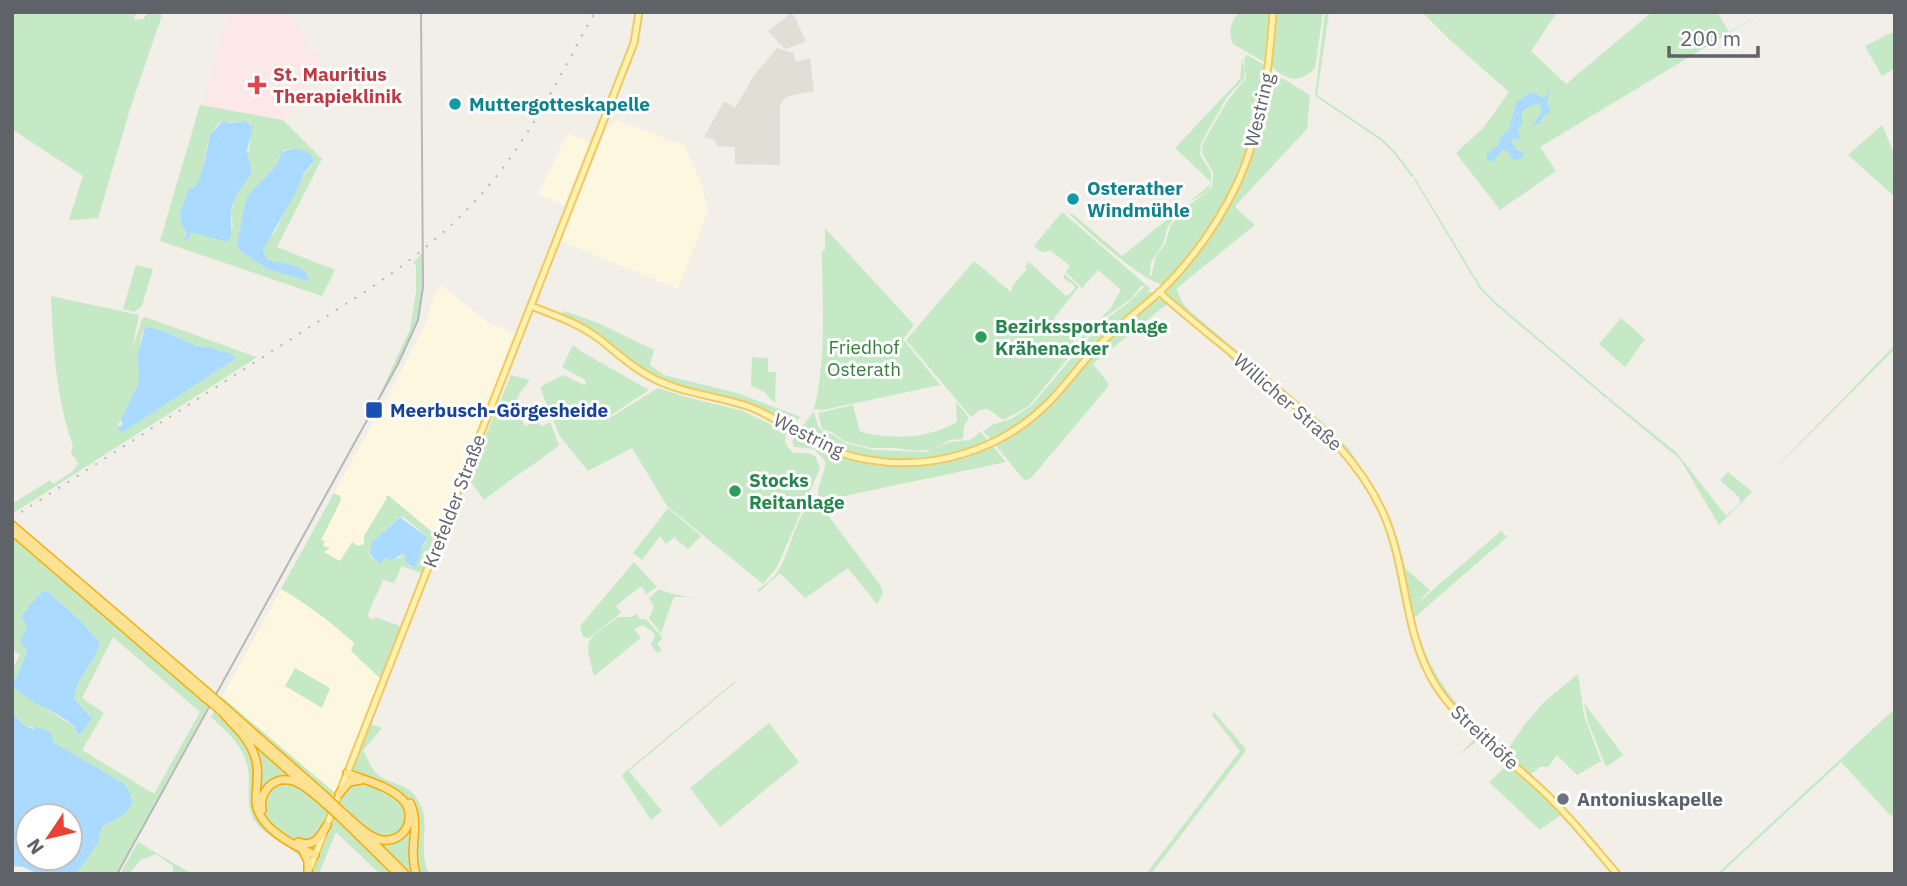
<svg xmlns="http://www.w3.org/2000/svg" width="1907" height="886" viewBox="0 0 1907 886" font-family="'IBM Plex Sans',sans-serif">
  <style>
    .commercial { fill: #fef7e0 }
    .education { fill: #e1ded6 }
    .medical { fill: #fce8e6 }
    .green { fill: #c5e8c5; fill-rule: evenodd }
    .water { fill: #aadaff; fill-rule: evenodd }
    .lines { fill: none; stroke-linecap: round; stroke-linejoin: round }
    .major-casing { stroke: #f2c960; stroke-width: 9 }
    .highway-casing { stroke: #f9ab00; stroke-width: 10 }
    .major { stroke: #fff2af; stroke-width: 5 }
    .highway { stroke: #fde293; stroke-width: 7 }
    .tram { stroke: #b6b7b8; stroke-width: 2 }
    .rail { stroke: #b6b7b8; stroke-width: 2; stroke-dasharray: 2 9; stroke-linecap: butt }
    .highway-bridge-casing { stroke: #f9ab00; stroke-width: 10; stroke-linecap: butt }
    .highway-bridge { stroke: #fde293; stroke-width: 7 }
    .health-dot { fill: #e0444e; stroke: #fff; stroke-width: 2.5 }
    .culture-dot { fill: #0f9aa8; stroke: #fff; stroke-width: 2.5 }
    .leisure-dot { fill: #2e9e5b; stroke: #fff; stroke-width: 2.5 }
    .transit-dot { fill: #1a4fb4; stroke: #fff; stroke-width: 2.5 }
    .worship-dot { fill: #6b7280; stroke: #fff; stroke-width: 2.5 }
    .labels { text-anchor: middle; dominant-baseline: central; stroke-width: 6; stroke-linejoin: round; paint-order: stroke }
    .health-label { font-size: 19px; font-weight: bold; fill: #be3a42; stroke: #fff; text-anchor: start }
    .culture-label { font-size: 19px; font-weight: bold; fill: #0d838f; stroke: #fff; text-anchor: start }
    .street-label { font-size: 19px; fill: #5f6368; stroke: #fff }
    .leisure-label { font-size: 19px; font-weight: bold; fill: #27864d; stroke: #fff; text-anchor: start }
    .park-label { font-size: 19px; fill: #348238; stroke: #fff }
    .transit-label { font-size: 19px; font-weight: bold; fill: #164399; stroke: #fff; text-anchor: start }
    .worship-label { font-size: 19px; font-weight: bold; fill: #5b616d; stroke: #fff; text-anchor: start }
  </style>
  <rect width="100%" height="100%" fill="#f1efe8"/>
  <path class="commercial" d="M617,120L685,146L702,185L708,211L678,289L560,241L598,149L609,126Z
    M568,133L590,142L564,205L538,194Z
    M441,285L488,322L517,335L437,536L387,497L364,536V544L358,546L354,543L318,613L325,617L354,643L351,651L382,680L335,793L222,697L402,370L426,323L434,296Z"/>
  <path class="education" d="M790,14L794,15L806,42L785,49L768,31Z
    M777,48L793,53L796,62L810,58L814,91L789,96L783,100L780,106V165L735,164V147L718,146L714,140L704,137L724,101L735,108L753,77Z"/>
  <path class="medical" d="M229,12H290L313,52H319V65L283,120L202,106Z"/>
  <path class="green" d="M12,12H136L134,20L143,19L149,12L162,15L130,109L98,218L69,220L83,176L12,129Z
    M1240,12H1272L1266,63L1233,44C1228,31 1230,22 1240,12Z
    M1275,12H1323L1315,68C1299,85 1286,80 1271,66Z
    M1325,12H1329L1317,95L1381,138L1394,150L1414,176L1412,177L1392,151L1380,140L1315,96Z
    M1422,12H1557L1531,51L1566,84L1652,12H1717L1729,32L1764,12L1540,147L1556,171L1500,210L1456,153L1483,128L1509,92L1450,40Z
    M1895,31V68L1882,76L1865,46Z
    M1247,55L1266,66C1263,84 1262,103 1258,120C1243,182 1208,238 1164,284C1147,286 1083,227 1067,212L1074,215L1122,256L1211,184L1208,191L1189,202L1168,226L1163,244L1151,262L1149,276L1151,277L1156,256L1165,244L1171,225L1189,205L1212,188L1213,172L1202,153L1203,143L1228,100L1246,78L1244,58Z
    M1242,58L1245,70L1244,79L1227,97L1201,143L1200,155L1211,172V182L1175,148L1240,79Z
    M1272,72L1310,95L1307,129L1236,205V208L1255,225L1177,288C1179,299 1184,306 1192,313L1322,422L1349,449L1380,497L1394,528L1406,569L1430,590L1412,608L1501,531L1507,537L1414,618C1431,683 1458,708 1506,752L1525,724L1544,702L1578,674L1584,715L1601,761L1577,775L1557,755L1548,767H1540L1531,774L1563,804H1559L1467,720L1438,687L1425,662L1411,617L1401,561L1393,535L1354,461L1312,417L1184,310L1166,292L1168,288L1211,234L1253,148Z
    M200,105L283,120L322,159L277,247L335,270L322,296L160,241ZM246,121L252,125L248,155L252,171L235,198L231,213L233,225L228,241L191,232L183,238L187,233L181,224L180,213L188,190L197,185L204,164L207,144L210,134L219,123ZM295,148L312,165C294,183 287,210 275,232C272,236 267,240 264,244C261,250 265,255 268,260L289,266H296L306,281L267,269L239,250L237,244L246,198L278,163L280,155L284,150Z
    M1882,125L1895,156L1893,161L1895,164L1892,168L1895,171V197L1848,155Z
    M1415,178L1481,287L1498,304L1608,397L1607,399L1497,306L1480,289L1414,179Z
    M1062,212L1152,290L1148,289L1149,292H1153L1152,295L1107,335L1041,408L1019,425L991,440L983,431L994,424L1011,419L1031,406L1102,322L1128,303L1145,286H1141L1131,299L1101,320L1079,345L1076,342L1110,309L1121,290L1098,270L1082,288L1066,272L1070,266L1051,251L1042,252L1034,246Z
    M825,228L914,325L903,339L940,385L823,410L814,409C827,358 822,302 822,251L825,250Z
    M422,253C422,276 423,298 417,320C408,350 390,378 375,405L410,329L416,292V265L413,263Z
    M974,261L1011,292L1013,285L1027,269L1025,267L1029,262L1065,295H1069L1075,288L1074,285L1063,278L1065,274L1079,287L1054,318L1078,346L1028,407L1003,420L988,409L980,410L971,417L906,340Z
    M136,265L153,269L142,306L134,312L123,309Z
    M51,296L139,315L132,350L142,319L145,317L257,357L12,514V504L50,480L53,484L72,472L78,464L71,452L73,446C56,397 53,347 51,296ZM145,327C164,328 180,340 199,346C213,350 222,352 235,359L123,432L118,424C126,416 140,390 140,375C140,358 137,343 145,327Z
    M1155,299C1175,297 1222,349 1237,363C1249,375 1263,382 1276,391C1298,408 1321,427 1339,448C1368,481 1390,523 1399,566C1403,590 1406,615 1413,639C1418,656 1428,671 1434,687C1424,670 1415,653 1410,634C1400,599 1399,564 1387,530C1367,475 1326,428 1278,395C1266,387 1254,381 1243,371C1233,363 1226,353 1217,344C1202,330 1185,316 1167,304L1093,364L1108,383V387L1030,479L1024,480L996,446V443C1043,416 1059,390 1094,352C1113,333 1135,317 1155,299Z
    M564,311L598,323L654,350L650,365L664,375L737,393L801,417L790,425C746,399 693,397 648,374C620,360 589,334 562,316V312Z
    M1621,318L1645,339L1625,367L1599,344Z
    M573,345L582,352L649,390L611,415V417L658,388L686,397L743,411L786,432L785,443L793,453H808L815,456L820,468L777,567L763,584L667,506L632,448L588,471L559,435L540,387L563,375L584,385L586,384L585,380L562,367Z
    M1895,345V349L1719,525L1680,459L1608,400L1609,398L1677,453L1726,516L1740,503L1739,497L1720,480L1728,472L1752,492Z
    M752,357L768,358V372H776L775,403L764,392L751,386Z
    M511,375L530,380C512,401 514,402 525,426L538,420L541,427L550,422L559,445C535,465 508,480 484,500L468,478Z
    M956,402L969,418L964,426L963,439L950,440L933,449L915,451L896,448H871L844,441L832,432L822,429L818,413L853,405L860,432C894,440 926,439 957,422Z
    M814,411L818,426L822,431L832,434L845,443L874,450L925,452L950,442L970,440L981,432L988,441C978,448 964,452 952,455C901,467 849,459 803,433L802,427Z
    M797,435L850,457L921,463L992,445L1006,462L820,501C814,487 826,475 825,461L814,449L794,447L792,441Z
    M334,493L340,496L341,500L321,540L325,541L323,546L330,548L324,552L340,561L352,542L358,546L364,544V536L387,498L386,496H389L437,536L423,574L402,566L394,583L383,580L367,616L374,620L375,617L403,627L382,680L351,651L354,643C330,621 308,605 281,589ZM399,517H404L428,538C422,547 418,557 410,567L406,563L404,553L399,558L389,561L386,558L377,562L370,556L372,542Z
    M814,500L818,502L881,586L883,594L877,604L848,568L805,598L780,573L759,592L757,590C765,585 773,579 778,571C792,550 794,516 814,500Z
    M668,508L701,536L688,549L675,538L677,535L666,544L660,536L642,560L633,553Z
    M12,537L208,706L116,874H61L78,870L98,843L102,827L125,814L133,802L131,796L123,783L53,742L41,729L24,726L12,713V669L20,655L12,649ZM46,590L81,621L99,642V647L94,658L78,683L74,700L90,715L80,735L76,734L75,727L18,691C20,678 24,668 26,655C29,643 21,643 27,626L21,616L40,593ZM113,637L200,712L154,794L82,750L104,713L82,698Z
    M634,562L657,587L645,595V591L641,586L616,606L621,613L589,638L583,637L580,626Z
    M659,589C673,596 688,595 703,601L688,597H674L661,633L649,618L654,607L649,598Z
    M636,614L640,619H646L663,638L657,644L662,650L657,653L651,644L655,637L653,632L643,625L634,629L641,638L594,676C583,635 586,642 618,617H631Z
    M295,668L330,688L322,708L285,686Z
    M734,682H736L629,771L662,811L651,820L622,776L623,774Z
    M222,697L335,793L364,722L382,728L363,750C367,757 371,769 377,774C393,787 409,781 420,804C431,825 417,849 429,874H380L336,832L319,874H302L305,864C293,843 264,839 253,818C247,806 249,793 249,780C249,751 231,735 211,717Z
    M1584,703L1623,755L1606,767L1588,722Z
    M1892,711L1895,714V813L1891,816L1841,762L1720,874H1717Z
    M1214,712L1245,748V752L1151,874H1146L1240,751L1212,715Z
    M769,723L799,762L720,827L690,788Z
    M1478,735L1561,812V815L1540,830L1489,782L1509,763L1481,740C1471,742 1466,754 1455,755H1459Z
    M138,842L192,874H173V866L156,854L141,860L129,874H120Z"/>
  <path class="water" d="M1551,86L1547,101L1551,112L1545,114L1540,123L1532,127L1541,113V105H1533L1522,111V123L1518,130L1520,139L1518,140L1513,138L1512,141L1516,149L1524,153L1523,157L1518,160L1512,159L1510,154L1503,149L1493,162L1487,160V153L1498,145L1501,136L1509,130L1516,103L1529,93H1534L1545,98Z
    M223,121L230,123L246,121L253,127L247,150L252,172C244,185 232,198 231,213C230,225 234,230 228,242L191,232L189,238L184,240L187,233L181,224L180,213L188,190L197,185L204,164L210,134Z
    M295,148L310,153L314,161L304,173L295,194L263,250L268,260C282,264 304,263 309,279L306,281L267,269L239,250L237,244L246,198L278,163L281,152Z
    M145,327C164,328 180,340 198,346C206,348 213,346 219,352L224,351L235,356V359L134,425L123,432L120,431L119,427L123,424L121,422L122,418L139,382L138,354Z
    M400,517L428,538L423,544L417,565L413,567L406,563L404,553L391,561L386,558L380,563L374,559L370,553L372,542Z
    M46,590L81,621L99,642V647L94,658L78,683L74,699L92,718L80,735L76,733L75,727C57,710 28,704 13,686L26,654L27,650L20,643L27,626L21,616L40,593Z
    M12,713L25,726L33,729L37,727L51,733L53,742L123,783L128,789L133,802L125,814L102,827L98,843L78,871L61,874H38L24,867L12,866ZM28,816H70V858H28Z"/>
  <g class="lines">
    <defs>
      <path id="major" d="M1159,292C1196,325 1236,356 1274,387C1318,424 1360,460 1384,515C1408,570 1403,634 1436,686C1464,729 1510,759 1546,794C1572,819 1594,847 1617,874
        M531,306C554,315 578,323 598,338C615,351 630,366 649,376C681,394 716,395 750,407C766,413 781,423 796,432C819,446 844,456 870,460C935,471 1003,449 1049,402C1068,383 1083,360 1102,342C1121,324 1142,308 1162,290C1193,259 1219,222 1238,182C1262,128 1269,71 1273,12
        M310,868L634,43L639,12"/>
      <path id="highway" d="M12,525L207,692
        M12,531L203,696
        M223,706L324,795
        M223,713C235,727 249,738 255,757C260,772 256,786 256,801C257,828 294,846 315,855
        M243,730L303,783
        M339,794L349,782L361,780
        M410,803C421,824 408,848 416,874
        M262,810C259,792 273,775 293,781C303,784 313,793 321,800
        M342,812C353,821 368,838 382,840C406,843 418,815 402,799C389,786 364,780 347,773
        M340,817L398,874
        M368,837L405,874
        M298,842C314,848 320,837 327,825
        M303,851L308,861V873"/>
    </defs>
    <use href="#major" class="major-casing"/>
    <use href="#highway" class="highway-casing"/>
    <use href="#major" class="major"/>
    <use href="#highway" class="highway"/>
    <path class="tram" d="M117,874L398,364L418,320L423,287L421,12"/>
    <path class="rail" d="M12,518L366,291C420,255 470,214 508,161C542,114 567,62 595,12"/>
    <defs>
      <path id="highway-bridge" d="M207,692L223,706
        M203,696L220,710
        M324,795L342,812
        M321,800L340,817"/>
    </defs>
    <use href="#highway-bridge" class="highway-bridge-casing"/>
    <use href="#highway-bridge" class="highway-bridge"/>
  </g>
  <path class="health-dot" d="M253.5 74.5h7v7h7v7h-7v7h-7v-7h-7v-7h7z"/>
  <g class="culture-dot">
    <circle cx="455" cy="104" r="7"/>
    <circle cx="1073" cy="199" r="7"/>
  </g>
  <g class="leisure-dot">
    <circle cx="981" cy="337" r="7"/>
    <circle cx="735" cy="491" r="7"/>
  </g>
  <rect class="transit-dot" x="365" y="401" width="18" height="18" rx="3.5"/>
  <circle class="worship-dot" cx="1563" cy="799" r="7"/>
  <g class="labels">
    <g class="health-label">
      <text x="273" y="74">St. Mauritius<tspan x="273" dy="22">Therapieklinik</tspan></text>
    </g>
    <g class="culture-label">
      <text x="469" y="104">Muttergotteskapelle</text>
      <text x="1087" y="188">Osterather<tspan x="1087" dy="22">Windmühle</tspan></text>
    </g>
    <g class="street-label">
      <text transform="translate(1259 110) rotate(-77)">Westring</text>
      <text transform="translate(1288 402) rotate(41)">Willicher Straße</text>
      <text transform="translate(809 435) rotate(26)">Westring</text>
      <text transform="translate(454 501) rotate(-69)">Krefelder Straße</text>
      <text transform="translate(1485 737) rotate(43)">Streithöfe</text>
    </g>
    <g class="leisure-label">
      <text x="995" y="326">Bezirkssportanlage<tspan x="995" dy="22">Krähenacker</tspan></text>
      <text x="749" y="480">Stocks<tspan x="749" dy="22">Reitanlage</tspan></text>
    </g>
    <g class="park-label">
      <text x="864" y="347">Friedhof<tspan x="864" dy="22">Osterath</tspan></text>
    </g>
    <g class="transit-label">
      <text x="390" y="410">Meerbusch-Görgesheide</text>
    </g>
    <g class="worship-label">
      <text x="1577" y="799">Antoniuskapelle</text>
    </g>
  </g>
  <rect width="1907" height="886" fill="none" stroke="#5f6368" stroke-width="28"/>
  <g transform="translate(49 837) rotate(235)"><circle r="33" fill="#ffffff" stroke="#bfc1c3" stroke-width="2"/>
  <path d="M0-5L12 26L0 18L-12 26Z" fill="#ea4335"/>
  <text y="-10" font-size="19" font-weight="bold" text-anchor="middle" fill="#5f6368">N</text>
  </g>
  <path d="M1669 46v10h89v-10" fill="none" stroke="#5f6368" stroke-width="3.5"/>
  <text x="1680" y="46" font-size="21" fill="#5f6368" stroke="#ffffff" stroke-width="5" paint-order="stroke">200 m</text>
</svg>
